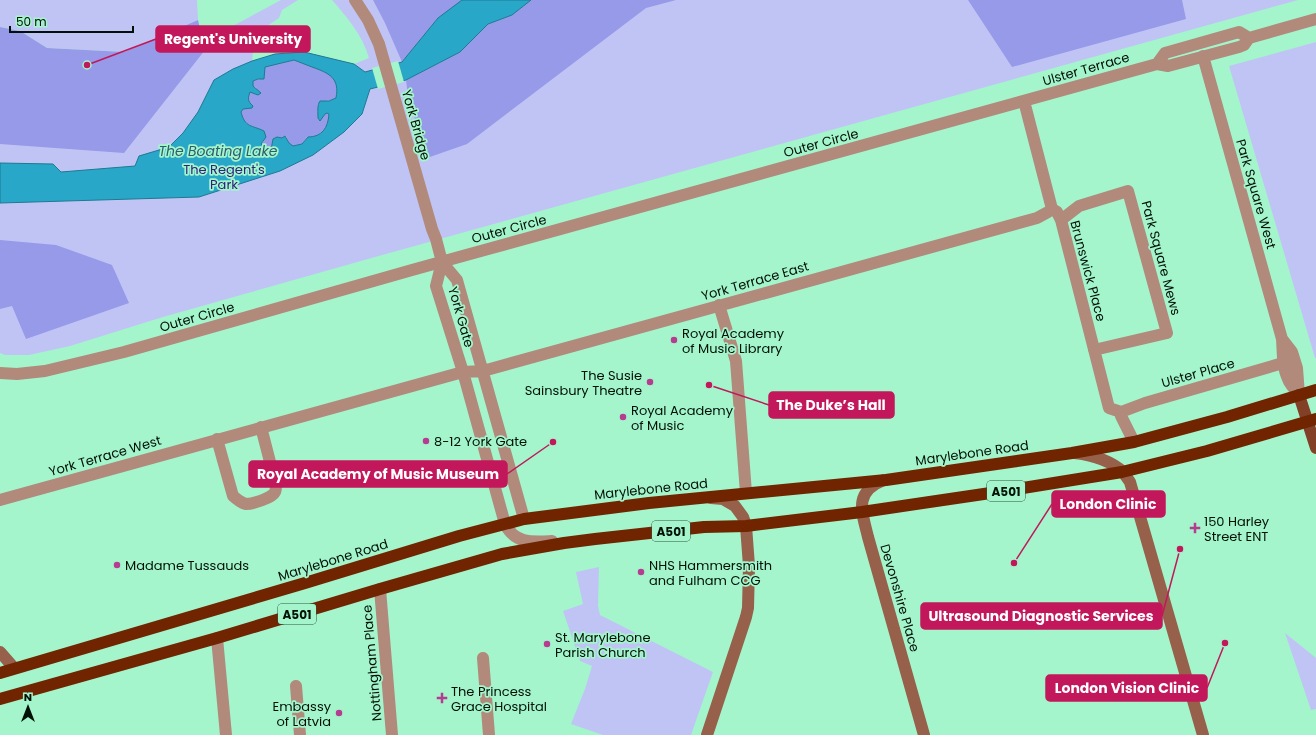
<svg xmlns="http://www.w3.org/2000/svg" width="1316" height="735" viewBox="0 0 1316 735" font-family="Poppins,sans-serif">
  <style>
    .green { fill: #c0c4f5 }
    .forest { fill: #9799e9 }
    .water { fill: #29a7c9; stroke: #1d7a8f; fill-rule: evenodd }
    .pier { fill: #a4f5cc }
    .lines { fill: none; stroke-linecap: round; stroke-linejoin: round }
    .street { stroke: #b18a7c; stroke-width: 12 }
    .secondary { stroke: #97604b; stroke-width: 12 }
    .primary { stroke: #824127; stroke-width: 12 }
    .highway { stroke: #702500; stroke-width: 12 }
    .poi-dot { fill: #b53c91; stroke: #a4f5cc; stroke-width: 1.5 }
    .labels { text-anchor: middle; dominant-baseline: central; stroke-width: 3.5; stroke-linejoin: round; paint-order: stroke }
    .shield { fill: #a4f5cc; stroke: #315542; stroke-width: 1 }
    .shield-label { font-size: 12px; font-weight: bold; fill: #001107 }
    .street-label { font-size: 13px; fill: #001107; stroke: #a4f5cc }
    .park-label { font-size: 13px; fill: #2f217c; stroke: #a4f5cc }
    .poi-label { font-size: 13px; fill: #001107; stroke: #a4f5cc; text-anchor: start }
    .water-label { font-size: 14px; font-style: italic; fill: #2d5e6d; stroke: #a4f5cc }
    .leader { fill: none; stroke: #c2185b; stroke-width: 1.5 }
    .callout-dot { fill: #c2185b; stroke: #a4f5cc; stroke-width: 1.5 }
    .callout { fill: #c2185b; stroke: #c2185b; stroke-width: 1.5 }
    .callout-label { font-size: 14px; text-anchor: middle; font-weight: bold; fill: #fff }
  </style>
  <rect width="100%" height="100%" fill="#a4f5cc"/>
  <path class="green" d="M0,0H197L198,20L124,52L47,48L20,31L0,27Z
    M281,0H298L282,10L279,18L255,34L252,61L275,54L304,52L354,64L369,58C363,36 347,17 332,0H1298L368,259L163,317L70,346L29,355H5L0,353V109L136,94L214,36Z
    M1316,42V358H1315L1229,66Z
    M599,567L598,606L600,615L713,672L691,735H603L571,724L585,689L592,666L580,661L563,611L583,604L576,572Z
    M1285,633L1316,658V709L1311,710Z"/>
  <path class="forest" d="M373,0H465L438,18L402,62L385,23Z
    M531,0H676L646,8L467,144L427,158L408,96L406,80L460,52L488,24L512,15Z
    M968,0H1182L1186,19L1012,67Z
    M198,20L205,50L124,153L0,144V27L20,31L47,48L124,52Z
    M294,60C300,62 306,65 312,67C329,73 340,77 336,98C330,101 324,100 318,104L319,110L318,118L319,120L327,112L329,114C328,128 322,137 307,137L302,144L293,146L289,143L286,136L282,138L277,137L273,144L271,150L268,151L261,144L264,141V131C252,125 245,128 241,112L243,109L247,108C249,102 248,98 250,92L257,88L253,86V81L260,79L264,72L265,67Z
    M0,240L56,245L112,265L129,303L26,339L12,306L0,309Z"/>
  <path class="water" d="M462,0H531L512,15L488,24L460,52L406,80L370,89L362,114L344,132L313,155L280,171L199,197L0,203V163L53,164L61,172L135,166L139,156L169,147L183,133L198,112L214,80L233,69L252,61L275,54L304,52L354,64L365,72L402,62L438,18ZM294,60C300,62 306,65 312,67C329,73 340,78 336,98L329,101H320C317,105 318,113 318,118L320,121L325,114L327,113L329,114C328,128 322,137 308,137L302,144L293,146L289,143L285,136L282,138L277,137L273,139L271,150L268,151L261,144L266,137L264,131C252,125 245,128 241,112L243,109L252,108L253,106C247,101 248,98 250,92L258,95L261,93L253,86V81L258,79H264L265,67Z"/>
  <path class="pier" d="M398,61L404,82L378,89L372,68Z"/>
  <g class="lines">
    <path class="street" d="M355,0L368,20L379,44L432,229L436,239L442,262L436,286L463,372L505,524C515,544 532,542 552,541
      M1203,56L1282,339C1283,352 1282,367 1288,379C1290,385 1296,390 1299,395
      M1157,64L1165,53L1239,32L1249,38
      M1024,101L1052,209L1057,212L1061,220L1109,408L1121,412
      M1061,220L1079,206L1128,191L1167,333L1094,350
      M442,262L457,280L524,519
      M719,305L736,361L746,493
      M1282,339L1292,352L1297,368L1299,395
      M0,373L17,374L45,371L124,352L412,270L1157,64L1168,66L1239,47L1244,45L1249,38L1316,19
      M1121,412L1145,403L1283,363
      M1121,412V416L1134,442
      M217,439L233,496C237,499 241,503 246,504C253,504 272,498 275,492C276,490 276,488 276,485L261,427
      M0,500L452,375L463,372L483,371L1037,218L1048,212L1052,209
      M380,589L392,735
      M217,638L226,735
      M483,658L489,735
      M296,686L300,735"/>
    <path class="secondary" d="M1075,453C1091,455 1110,460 1123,472C1125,475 1128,479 1130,482L1203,735
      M884,480C853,492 862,512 868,537L924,735
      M0,652L14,668
      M707,735L746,617L748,608L749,566L746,526L743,517L735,506L723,499L711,498"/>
    <path class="primary" d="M1299,395L1316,448"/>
    <path class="highway" d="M0,673L305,583L459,536L524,519L649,503L886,480L1072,453L1134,442L1227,417L1316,390
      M0,699L217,638L380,589L502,554L564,543L595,539L704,527L746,526L862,512L1004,491L1122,472L1207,451L1316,419"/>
  </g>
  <g class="poi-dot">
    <circle cx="674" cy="340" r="4"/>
    <circle cx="650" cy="382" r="4"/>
    <circle cx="623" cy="417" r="4"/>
    <circle cx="426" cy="441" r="4"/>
    <path d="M1193 522h4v4h4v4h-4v4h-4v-4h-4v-4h4z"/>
    <circle cx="117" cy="565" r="4"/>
    <circle cx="641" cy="572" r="4"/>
    <circle cx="547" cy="644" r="4"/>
    <path d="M440 692h4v4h4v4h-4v4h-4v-4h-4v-4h4z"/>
    <circle cx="339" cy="713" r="4"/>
  </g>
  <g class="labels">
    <g class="shield">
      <rect x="987" y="481" width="38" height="20" rx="3"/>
      <rect x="652" y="521" width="38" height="20" rx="3"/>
      <rect x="278" y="604" width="38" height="20" rx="3"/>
    </g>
    <g class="shield-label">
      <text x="1006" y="491">A501</text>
      <text x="671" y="531">A501</text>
      <text x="297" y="614">A501</text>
    </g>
    <g class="street-label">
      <text transform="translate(1086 69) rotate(-16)">Ulster Terrace</text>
      <text transform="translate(416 125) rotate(74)">York Bridge</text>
      <text transform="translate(821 143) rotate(-15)">Outer Circle</text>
      <text transform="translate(1256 194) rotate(74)">Park Square West</text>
      <text transform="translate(509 229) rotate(-15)">Outer Circle</text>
      <text transform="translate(1161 258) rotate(75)">Park Square Mews</text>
      <text transform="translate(1088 271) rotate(75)">Brunswick Place</text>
      <text transform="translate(755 281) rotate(-16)">York Terrace East</text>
      <text transform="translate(197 317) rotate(-16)">Outer Circle</text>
      <text transform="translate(461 317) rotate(74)">York Gate</text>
      <text transform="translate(1198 373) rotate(-16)">Ulster Place</text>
      <text transform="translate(972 453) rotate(-8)">Marylebone Road</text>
      <text transform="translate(105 456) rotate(-16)">York Terrace West</text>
      <text transform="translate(651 489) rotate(-6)">Marylebone Road</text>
      <text transform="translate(333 560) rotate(-17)">Marylebone Road</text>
      <text transform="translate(900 598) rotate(74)">Devonshire Place</text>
      <text transform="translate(372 663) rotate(-95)">Nottingham Place</text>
    </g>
    <g class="park-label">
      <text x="224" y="169">The Regent's<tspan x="224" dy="15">Park</tspan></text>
    </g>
    <g class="poi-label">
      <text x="682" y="333">Royal Academy<tspan x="682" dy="15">of Music Library</tspan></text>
      <text x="642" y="375" text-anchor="end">The Susie<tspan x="642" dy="15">Sainsbury Theatre</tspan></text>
      <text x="631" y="410">Royal Academy<tspan x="631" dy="15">of Music</tspan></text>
      <text x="434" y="441">8-12 York Gate</text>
      <text x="1204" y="521">150 Harley<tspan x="1204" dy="15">Street ENT</tspan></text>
      <text x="125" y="565">Madame Tussauds</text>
      <text x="649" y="565">NHS Hammersmith<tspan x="649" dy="15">and Fulham CCG</tspan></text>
      <text x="555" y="637">St. Marylebone<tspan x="555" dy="15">Parish Church</tspan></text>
      <text x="451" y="691">The Princess<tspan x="451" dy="15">Grace Hospital</tspan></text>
      <text x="331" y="706" text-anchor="end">Embassy<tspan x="331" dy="15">of Latvia</tspan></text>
    </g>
    <g class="water-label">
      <text x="218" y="151">The Boating Lake</text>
    </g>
  </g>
  <path class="leader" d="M87 65L156 39M709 385L769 405M553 442L507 474M1014 563L1052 504M1180 549L1162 616M1225 643L1207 688"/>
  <g class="callout-dot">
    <circle cx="87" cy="65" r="4"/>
    <circle cx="709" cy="385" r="4"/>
    <circle cx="553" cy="442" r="4"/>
    <circle cx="1014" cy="563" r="4"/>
    <circle cx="1180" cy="549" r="4"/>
    <circle cx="1225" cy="643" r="4"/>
  </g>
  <g class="callout">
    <rect x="156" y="26" width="154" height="26" rx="4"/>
    <rect x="769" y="392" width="125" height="26" rx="4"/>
    <rect x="249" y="461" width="258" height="26" rx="4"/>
    <rect x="1052" y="491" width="113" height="26" rx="4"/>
    <rect x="921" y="603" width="241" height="26" rx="4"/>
    <rect x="1046" y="675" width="161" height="26" rx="4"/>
  </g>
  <g class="callout-label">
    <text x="233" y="44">Regent's University</text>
    <text x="831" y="410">The Duke’s Hall</text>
    <text x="378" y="479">Royal Academy of Music Museum</text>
    <text x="1108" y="509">London Clinic</text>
    <text x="1041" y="621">Ultrasound Diagnostic Services</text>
    <text x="1127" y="693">London Vision Clinic</text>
  </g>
  <g transform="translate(28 707)" stroke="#a4f5cc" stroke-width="3" paint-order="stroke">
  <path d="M0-3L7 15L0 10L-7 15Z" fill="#001107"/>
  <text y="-6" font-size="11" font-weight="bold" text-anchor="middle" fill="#001107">N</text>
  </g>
  <path d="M10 26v6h123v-6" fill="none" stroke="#001107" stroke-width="2"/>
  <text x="16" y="26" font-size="12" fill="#001107" stroke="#a4f5cc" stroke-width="3" paint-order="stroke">50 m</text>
</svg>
